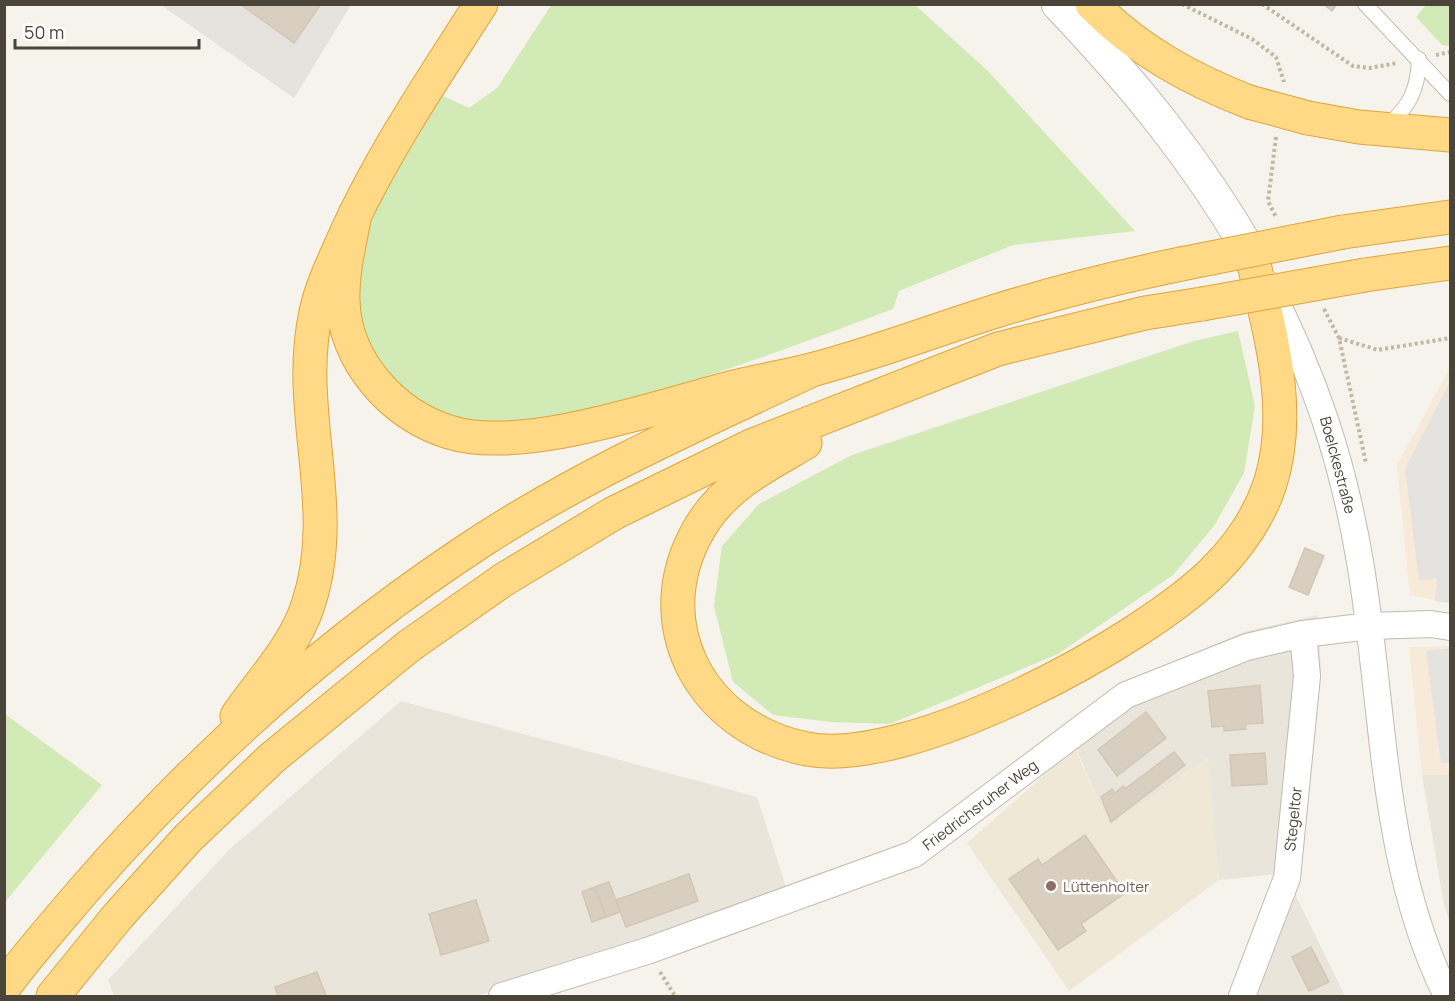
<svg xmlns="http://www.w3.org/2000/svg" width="1455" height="1001" viewBox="0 0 1455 1001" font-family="Manrope,sans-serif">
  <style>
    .residential { fill: #eae5da }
    .commercial { fill: #f7ead8 }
    .industrial { fill: #e6e2dd }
    .education { fill: #efe8d6 }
    .green { fill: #d2eab5 }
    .parking { fill: #e5e3e0 }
    .building { fill: #d8cfc1; stroke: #d3c7b4; stroke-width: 1.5 }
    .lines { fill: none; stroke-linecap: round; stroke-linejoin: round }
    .service-casing { stroke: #c2bbae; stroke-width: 16 }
    .minor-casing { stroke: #c2bbae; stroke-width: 28 }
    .tertiary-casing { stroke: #c2bbae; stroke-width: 35 }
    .trunk-casing { stroke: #e0a43c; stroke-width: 35 }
    .path { stroke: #c4b79f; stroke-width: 4; stroke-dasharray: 3 3; stroke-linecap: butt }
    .service { stroke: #fff; stroke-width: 14 }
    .minor { stroke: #fff; stroke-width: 26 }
    .tertiary { stroke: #fff; stroke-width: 33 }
    .trunk { stroke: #ffd985; stroke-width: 33 }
    .trunk-bridge-casing { stroke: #e0a43c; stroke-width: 35; stroke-linecap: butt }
    .trunk-bridge { stroke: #ffd985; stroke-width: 33 }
    .education-dot { fill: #8d6e63; stroke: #fff; stroke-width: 2 }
    .labels { text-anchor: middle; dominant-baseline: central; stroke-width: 5; stroke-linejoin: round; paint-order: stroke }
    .street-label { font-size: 15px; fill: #4b4439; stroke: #fff }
    .education-label { font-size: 15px; fill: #785e54; stroke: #fff; text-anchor: start }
  </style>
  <rect width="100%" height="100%" fill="#f6f3ec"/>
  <path class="residential" d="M1318,615L1321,673L1297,872L1219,880L1207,758L1109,826L1076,748L1063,728L1119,684L1244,632Z
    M401,701L757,797L788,893L477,996H114L108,980L230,849Z
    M1450,774V923L1444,906L1422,775Z
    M1287,878L1345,996H1242Z"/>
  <path class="commercial" d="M1450,368V603L1410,595L1397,465Z
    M1450,646V774L1422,775L1409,647Z"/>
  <path class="industrial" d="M161,5H351L294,98Z"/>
  <path class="education" d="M1075,748L1109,826L1208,757L1219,880L1069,991L967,843Z"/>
  <path class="green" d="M552,4L915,5L987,70L1135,231L1013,245L899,291L893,309C791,347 690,386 584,410C548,418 499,429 463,420C428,412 399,394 379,364C317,269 394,178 443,96L469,108L497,88Z
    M1426,5H1450V46L1442,45L1416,17Z
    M1238,331L1255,406L1244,473L1214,526L1173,575L1058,654L890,724L831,722L773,715L733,682L714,606L722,546L759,504L852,455L1194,341Z
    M5,714L102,785L5,902Z"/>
  <path class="parking" d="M1450,382V603L1435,601L1437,579L1419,580L1405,468Z
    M1450,648V762L1441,763L1426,651Z"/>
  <path class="building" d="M240,4H321L294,43Z
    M1323,4H1337L1332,11Z
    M1305,548L1324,556L1308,595L1289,587Z
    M1260,685L1263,723L1245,724L1246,729L1224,731V726L1212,727L1208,691Z
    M1146,712L1166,738L1117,776L1098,750Z
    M1174,752L1185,765L1111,822L1101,797L1112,789L1115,793L1123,786L1126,788Z
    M1265,753L1267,784L1232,786L1230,755Z
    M1085,835L1125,893L1081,924L1086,931L1058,950L1009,879L1038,859L1042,865Z
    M689,874L698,901L626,927L616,900Z
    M609,882L620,912L606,917L595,887Z
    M595,887L606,917L592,922L582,892Z
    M476,900L489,941L441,955L429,914Z
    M1311,947L1329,982L1309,991L1292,957Z
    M317,972L326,996H278L275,987Z"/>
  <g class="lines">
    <defs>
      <path id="service" d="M1365,4L1450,94
        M1386,126C1410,107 1418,89 1419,59"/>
      <path id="minor" d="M1267,284C1314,375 1343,460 1360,562C1385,708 1380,861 1447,996
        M502,996L647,951L914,854L1126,695L1247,647L1303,634L1370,626L1431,624L1450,627
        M1242,996L1287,878L1307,676L1303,634"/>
      <path id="tertiary" d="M1058,4C1134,84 1197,160 1252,256"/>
      <path id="trunk" d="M1092,4C1137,50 1190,79 1249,102
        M1308,118L1359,127L1450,135
        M355,214C350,242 342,272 343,301C345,361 392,414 449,432C521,455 657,407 730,388C757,381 784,377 811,370C873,354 935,330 996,311C1057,292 1118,277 1181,264
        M1343,232L1450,217
        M1365,275L1450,263
        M805,443C769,464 728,484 704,521C641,617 698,728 807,749C910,769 1141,643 1214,571C1238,547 1259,517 1270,484C1294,409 1269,330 1252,256
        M237,716C261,681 295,646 308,605C341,507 294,412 316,312C322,285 334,261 345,236C382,154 433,79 481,4
        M4,987C29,953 56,923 83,891C200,756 336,635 486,538C589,472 702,422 812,370
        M53,996L118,916L188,838L272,758L409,646L503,580L614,513L753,445L998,349L1145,313L1202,304"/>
    </defs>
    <use href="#service" class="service-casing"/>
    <use href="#minor" class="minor-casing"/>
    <use href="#tertiary" class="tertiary-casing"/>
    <use href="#trunk" class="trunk-casing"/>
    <path class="path" d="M1182,4L1252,39L1276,57L1284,82
      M1262,4L1353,66L1370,68L1397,63
      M1436,55L1450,52
      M1276,137L1268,201L1276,217
      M1324,309L1339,338L1366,463
      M1339,338L1378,350L1450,338
      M660,972L675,996"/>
    <use href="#service" class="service"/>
    <use href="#minor" class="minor"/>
    <use href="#tertiary" class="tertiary"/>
    <use href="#trunk" class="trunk"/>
    <defs>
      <path id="trunk-bridge" d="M1249,102L1308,118
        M1181,264L1343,232
        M1202,304L1365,275"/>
    </defs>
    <use href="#trunk-bridge" class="trunk-bridge-casing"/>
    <use href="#trunk-bridge" class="trunk-bridge"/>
  </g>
  <circle class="education-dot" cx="1051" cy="886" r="6"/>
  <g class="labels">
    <g class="street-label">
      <text transform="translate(1338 465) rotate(75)">Boelckestraße</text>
      <text transform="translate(980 805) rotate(-37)">Friedrichsruher Weg</text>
      <text transform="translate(1293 819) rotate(-84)">Stegeltor</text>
    </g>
    <g class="education-label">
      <text x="1063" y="886">Lüttenholter</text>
    </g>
  </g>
  <rect width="1455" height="1001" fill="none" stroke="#4b4439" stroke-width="12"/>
  <path d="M15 39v9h184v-9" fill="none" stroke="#4b4439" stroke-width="3"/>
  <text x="24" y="39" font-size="18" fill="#4b4439" stroke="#ffffff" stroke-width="4.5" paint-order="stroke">50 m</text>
</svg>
